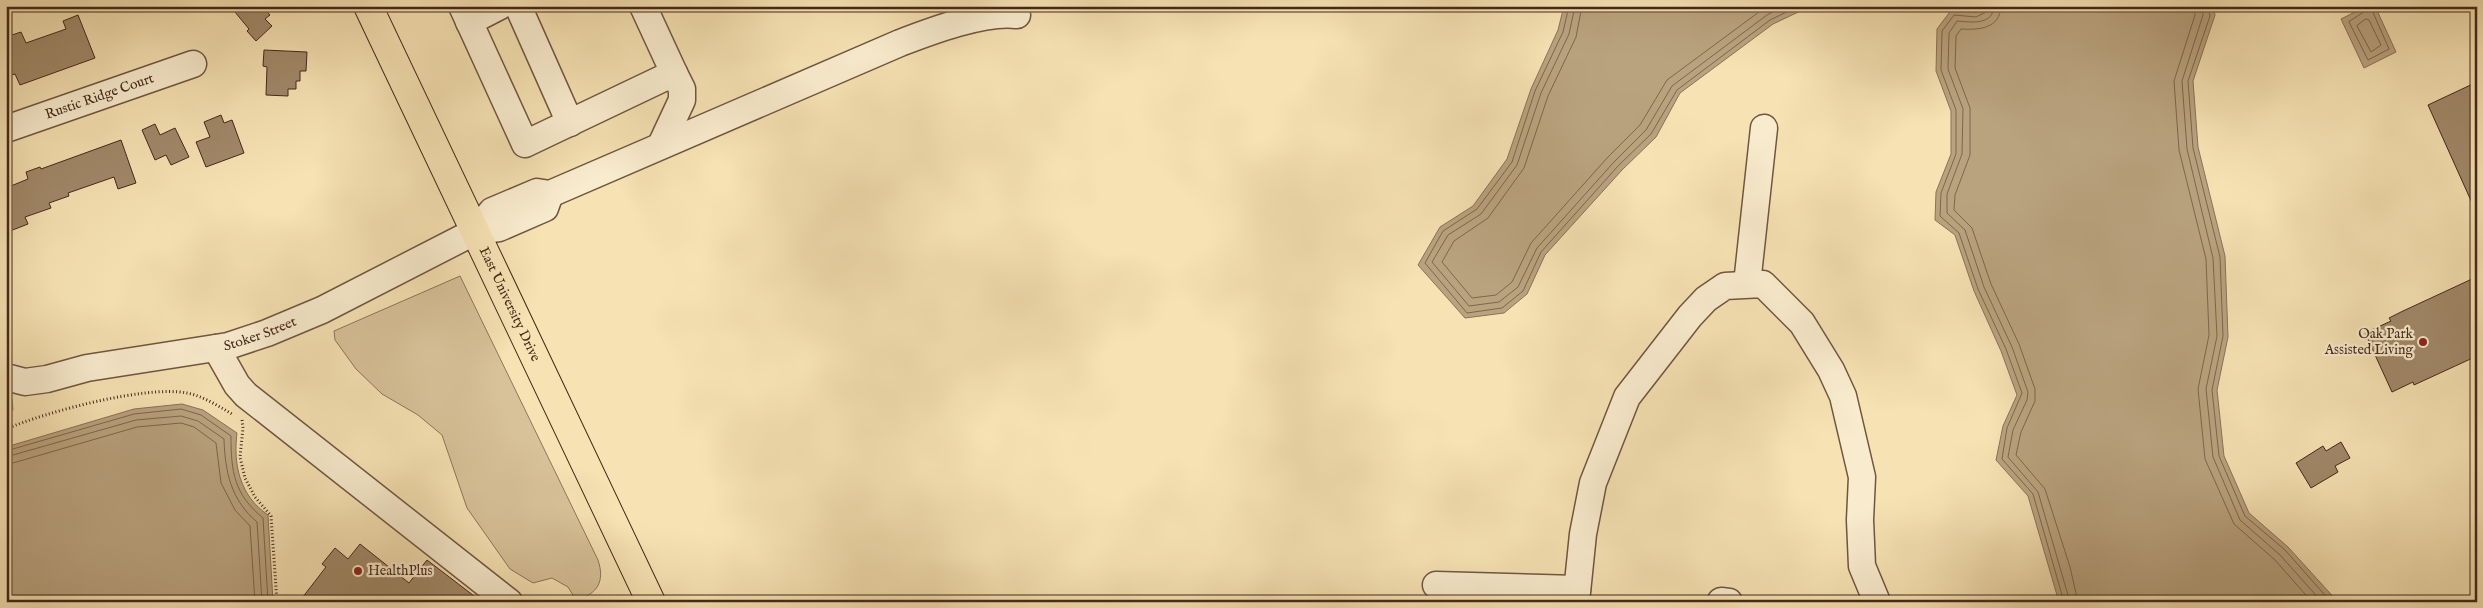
<svg xmlns="http://www.w3.org/2000/svg" width="2483" height="608" viewBox="0 0 2483 608" font-family="'IM FELL English',serif">
  <style>
    .green { fill: #d8c299; stroke: #8e755a }
    .water { fill: #b9a37f; stroke: #8a7257 }
    .lines { fill: none; stroke-linecap: round; stroke-linejoin: round }
    .shore { stroke: #7e664c; stroke-width: 1 }
    .building { fill: #a1896a; stroke: #44281a }
    .minor-casing { stroke: #705640; stroke-width: 29 }
    .major-casing { stroke: #44281a; stroke-width: 30 }
    .path { stroke: #44281a; stroke-width: 3; stroke-dasharray: 1 2.5; stroke-linecap: butt }
    .minor { stroke: #f9ecce; stroke-width: 26 }
    .major { stroke: #f6e2b3; stroke-width: 28 }
    .poi-dot { fill: #8f2418; stroke: #f9ecce; stroke-width: 2 }
    .labels { text-anchor: middle; dominant-baseline: central; stroke-width: 4.5; stroke-linejoin: round; paint-order: stroke }
    .street-label { font-size: 14px; fill: #44281a; stroke: #f9ecce }
    .poi-label { font-size: 14px; fill: #44281a; stroke: #f9ecce; text-anchor: end }
  </style>
  <rect width="100%" height="100%" fill="#f6e2b3"/>
  <filter id="stains"><feTurbulence type="fractalNoise" baseFrequency=".004" numOctaves="4"/><feColorMatrix values="0 0 0 0 .2 0 0 0 0 .09 0 0 0 0 .02 0 0 0 .5 -.17"/></filter>
  <radialGradient id="worn" r=".72"><stop offset=".6" stop-color="#630" stop-opacity="0"/><stop offset="1" stop-color="#630" stop-opacity=".3"/></radialGradient>
  <path class="green" d="M460,276L598,560C605,581 598,594 576,600L568,587L552,578L533,583L510,569L467,508L442,435L418,415L382,394L356,369L335,340L334,331Z
    M6,396L12,399L13,410L6,416Z"/>
  <path class="water" d="M1564,6H1811L1773,24L1680,93L1656,137L1622,170L1545,255L1527,294L1504,313L1465,318L1418,265L1440,227L1473,206L1507,159L1531,89L1558,30Z
    M1987,6H2213L2215,15L2193,81L2198,147L2225,256L2228,337L2217,390L2224,456L2249,513L2288,547L2338,602H2059L2028,496L1996,460L2003,426L2017,395L2001,351L1974,291L1955,235L1935,220L1936,192L1951,154V111L1936,71L1937,29L1952,9L1975,12Z
    M2367,6H2375L2396,52L2364,68L2341,19Z
    M182,404L203,410L237,433C233,465 240,496 268,515L273,602H6V447L134,409Z"/>
  <g class="lines">
    <path class="shore" d="M1569,6L1563,32L1535,91L1512,162L1477,209L1443,231L1425,263L1467,313L1502,308L1523,291L1541,252L1618,166L1651,134L1677,90L1770,20L1799,6
      M1575,6L1569,34L1541,93L1517,165L1481,214L1448,235L1432,262L1469,306L1499,302L1518,287L1537,248L1614,162L1646,130L1672,86L1767,15L1784,6
      M1582,6L1576,37L1548,96L1524,168L1488,218L1454,241L1442,262L1472,298L1496,295L1512,282L1531,243L1608,157L1640,125L1667,80L1767,6
      M1988,6L1986,12L1976,17L1954,15L1942,31L1941,70L1956,110V154L1941,193L1940,216L1959,233L1978,289L2006,349L2022,393L2007,428L2002,459L2033,494L2064,602
      M1994,6C1993,26 1971,22 1957,21L1949,33L1948,69L1963,109L1962,154L1947,194V213L1965,230L1984,287L2012,347L2028,392L2027,400L2013,430L2008,457L2038,492L2070,602
      M2001,6C2000,29 1979,30 1961,29L1956,36L1955,68L1970,108V155L1955,195L1954,210L1972,228L1991,284L2019,344L2035,389V401L2021,432L2016,455L2045,489L2070,567L2078,602
      M2194,6L2195,15L2174,81L2179,150L2206,259L2209,335L2198,389L2205,459L2234,524L2275,560L2312,602
      M2202,6L2203,15L2182,81L2187,149L2213,258L2217,336L2206,389L2213,457L2240,520L2280,555L2322,602
      M2208,6L2210,16L2188,81L2193,148L2220,257L2223,336L2212,390L2219,456L2245,516L2285,550L2331,602
      M2369,9L2372,10L2389,49L2368,60L2349,22Z
      M2366,19L2369,20L2381,45L2371,52L2357,26Z
      M6,451L134,414L181,409L201,415L231,436C231,472 234,494 263,518L268,602
      M6,457L136,420L181,416L198,421L224,439C225,472 231,500 257,522L262,602
      M6,465L137,427L181,423L194,427L216,443L221,483L235,510L250,526L255,602"/>
  </g>
  <path class="building" d="M230,6H262L270,15L265,19L272,26L256,41L247,31L249,29Z
    M78,15L95,58L20,85L15,74L6,77V37L21,32L26,43L66,29L63,21Z
    M264,50L307,52L306,71H300V81H296V89H288V96L266,95L267,67L263,66Z
    M2477,82V214L2428,105Z
    M221,115L224,123L232,120L244,153L206,167L196,142L210,137L204,122Z
    M155,124L160,135L175,128L189,157L171,165L166,155L155,160L142,130Z
    M121,140L136,183L118,189L114,177L68,193L69,196L49,203L51,208L25,217L28,224L10,231L6,223V188L28,179L26,172L40,167L41,169Z
    M2472,279L2477,289V356L2414,385L2413,382L2392,392L2365,333L2391,321L2389,318L2403,311Z
    M2341,442L2350,458L2335,466L2338,472L2311,488L2296,463L2323,446L2326,451Z
    M360,544L409,583L427,560L482,602H299L326,567L322,564L335,548L348,559Z"/>
  <g class="lines">
    <defs>
      <g id="minor">
        <path d="M462,6L525,144L674,73L643,6"/>
        <path d="M518,6L570,123"/>
        <path d="M469,22L500,6"/>
        <path id="s1" d="M6,129L193,64"/>
        <path d="M661,145L682,100V89L674,73"/>
        <path d="M476,231L492,211L537,192L550,194L900,43C931,31 984,11 1017,15"/>
        <path d="M1747,284L1764,128"/>
        <path d="M216,348L237,385L246,395L509,602"/>
        <path id="s2" d="M6,377L25,382L47,379L87,368L228,346L267,333L322,310L476,231L499,228L545,208L550,194"/>
        <path d="M1436,585L1577,589"/>
        <path d="M1721,601L1729,602"/>
        <path d="M1576,602L1583,534L1593,483L1627,397L1690,316L1706,299L1725,286L1763,284L1802,323L1831,370L1843,396L1862,477L1860,520L1862,566L1877,602"/>
      </g>
      <g id="major">
        <path id="s3" d="M368,6L651,602"/>
      </g>
    </defs>
    <use href="#minor" class="minor-casing"/>
    <use href="#major" class="major-casing"/>
    <path class="path" d="M242,420L243,428L240,457L245,478L255,497L271,516L277,602
      M6,429C46,412 145,385 187,393C203,396 218,406 232,414"/>
    <use href="#minor" class="minor"/>
    <use href="#major" class="major"/>
  </g>
  <g class="poi-dot">
    <circle cx="2423" cy="342" r="5"/>
    <circle cx="358" cy="571" r="5"/>
  </g>
  <g class="labels">
    <g class="street-label">
      <text stroke="none"><textPath href="#s1" startOffset="99">Rustic Ridge Court</textPath></text>
      <text stroke="none"><textPath href="#s3" startOffset="330">East University Drive</textPath></text>
      <text stroke="none"><textPath href="#s2" startOffset="260">Stoker Street</textPath></text>
    </g>
    <g class="poi-label">
      <text x="2413" y="334">Oak Park<tspan x="2413" dy="16">Assisted Living</tspan></text>
      <text x="368" y="571" text-anchor="start">HealthPlus</text>
    </g>
  </g>
  <rect width="2483" height="608" fill="none" stroke="#f6e2b3" stroke-width="25"/>
  <rect x="8" y="8" width="2468" height="593" fill="none" stroke="#44281a" stroke-width="2.5"/>
  <rect x="12" y="12" width="2458" height="583" fill="none" stroke="#44281a"/>
  <rect width="100%" height="100%" filter="url(#stains)"/>
  <rect width="100%" height="100%" fill="url(#worn)"/>
</svg>
